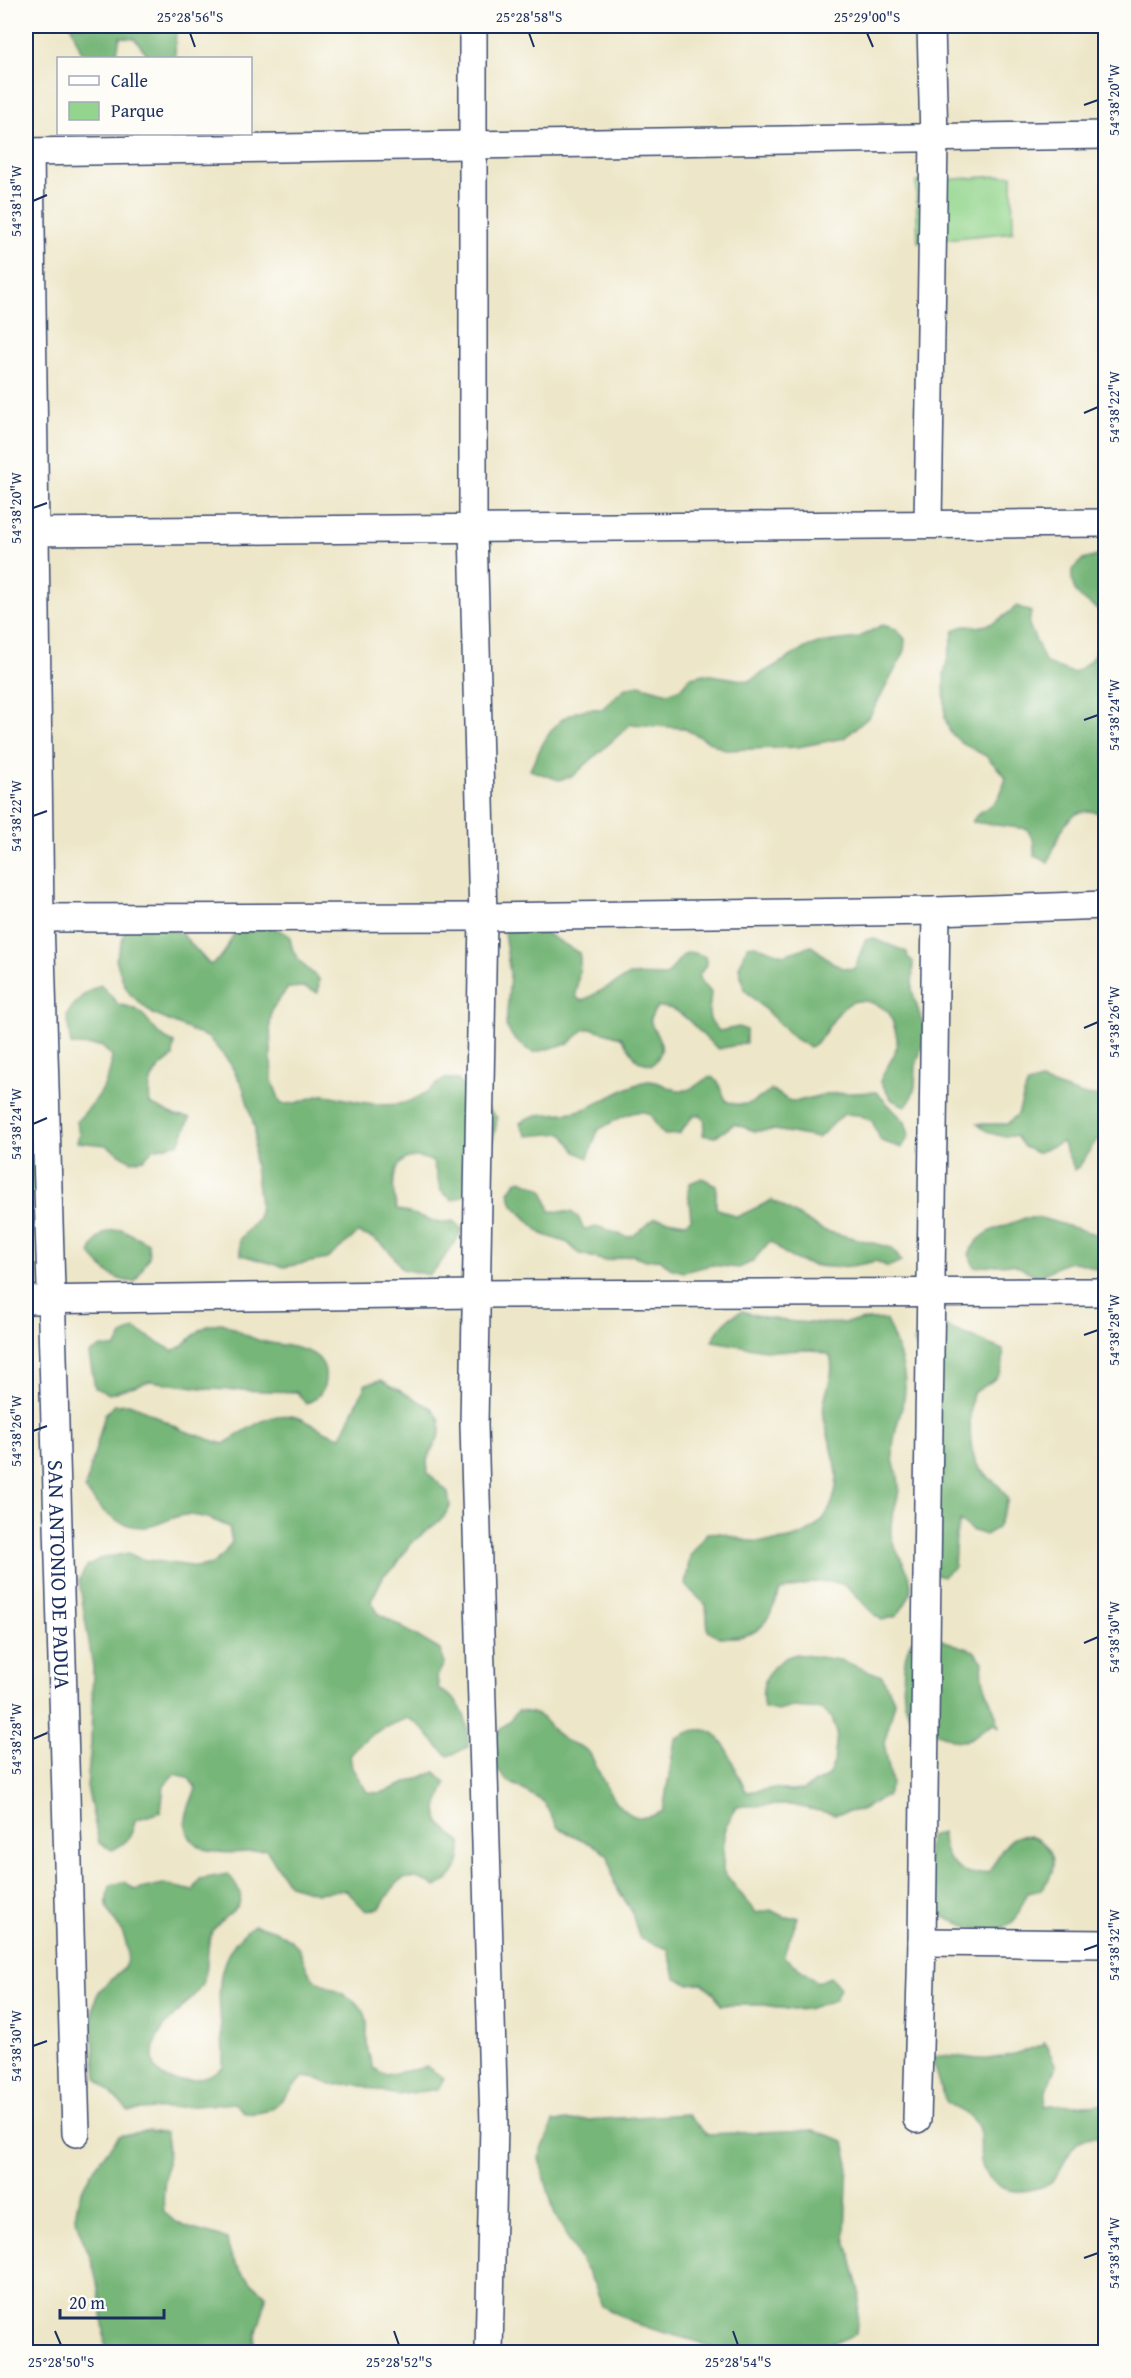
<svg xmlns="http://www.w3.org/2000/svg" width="1131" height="2378" viewBox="0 0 1131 2378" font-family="'Gentium Book Plus',serif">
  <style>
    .green { fill: #93d58d; stroke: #578276; stroke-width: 1.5 }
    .forest { fill: #76b678; stroke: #48726b; stroke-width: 1.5 }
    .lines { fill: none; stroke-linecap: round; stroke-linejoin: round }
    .minor-casing { stroke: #3a4a6e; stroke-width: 30 }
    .minor { stroke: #fff; stroke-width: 27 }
    .ticks { fill: none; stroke: #1b2f5e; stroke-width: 2 }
    .labels { text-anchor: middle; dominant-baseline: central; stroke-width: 6; stroke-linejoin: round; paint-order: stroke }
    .street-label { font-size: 22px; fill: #1b2f5e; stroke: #fdfcf7 }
    .neatline { fill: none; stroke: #1b2f5e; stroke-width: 2 }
    .ticks-label { font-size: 15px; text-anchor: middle; fill: #1b2f5e }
  </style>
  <rect width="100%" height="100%" fill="#fdfcf7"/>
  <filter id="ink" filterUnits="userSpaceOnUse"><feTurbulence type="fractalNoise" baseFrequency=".0167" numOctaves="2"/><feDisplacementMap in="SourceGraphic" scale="12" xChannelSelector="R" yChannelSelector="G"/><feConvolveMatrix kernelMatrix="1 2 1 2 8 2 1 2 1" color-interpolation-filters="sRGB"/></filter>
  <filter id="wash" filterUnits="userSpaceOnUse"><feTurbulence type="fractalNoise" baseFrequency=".008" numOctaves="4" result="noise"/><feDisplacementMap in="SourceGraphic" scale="24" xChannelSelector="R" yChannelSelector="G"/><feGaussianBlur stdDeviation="1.35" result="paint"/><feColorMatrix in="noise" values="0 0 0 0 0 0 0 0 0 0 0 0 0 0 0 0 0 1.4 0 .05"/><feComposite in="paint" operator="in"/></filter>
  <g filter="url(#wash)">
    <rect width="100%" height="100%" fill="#ede6c8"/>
    <path class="green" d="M1012,175L1013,232L918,242L916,182Z"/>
    <path class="forest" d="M71,26H176L175,58H150L134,38L120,37L116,58H81L83,56Z
      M1105,554H1106L1105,621L1104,613C1084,600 1070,597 1072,570L1082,560Z
      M1017,606L1031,612L1029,625L1046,663L1073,673C1091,664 1100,650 1105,630V815C1067,800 1061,833 1048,862L1034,856V842L1027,829L972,822C983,805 983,813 994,803C1001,797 1004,785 1006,777L986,756L961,743L950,732L945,718L944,674L954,630C970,622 969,629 983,626C996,624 1007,614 1017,606Z
      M882,625L896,629L905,639L904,653L870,716L844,738L798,747L725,750L683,728L631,724L573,776L559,780L530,770C546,736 558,706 602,709L625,688L639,685L668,693L681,688L691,677L705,674L749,681L807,647L818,643L858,638Z
      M154,925L181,933L210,965C230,953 224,946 236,932C249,918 277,927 290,936C291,957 304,966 319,979L318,993L303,987L288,988L272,1009L270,1023L272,1080L281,1104C299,1105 306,1098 322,1095C330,1094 342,1099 350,1100C391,1109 412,1108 444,1078L458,1080C468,1097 484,1103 497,1118C495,1137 481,1183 466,1194C462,1197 456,1199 452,1200L441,1191L433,1162C395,1144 388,1180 397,1209L439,1223L453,1221L463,1230L439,1265L429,1275L402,1269C391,1250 380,1239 358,1233L327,1259L284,1267L241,1255L239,1240L258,1218L260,1204L254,1160L255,1129L243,1087L229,1062L209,1038L153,1014L130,994L123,982L116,959L126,929Z
      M507,925L534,926L579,953C583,963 576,983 576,997L582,1001L630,975L666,976C681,961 681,944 705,957L707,964L699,975L701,982L711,992L709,1012L710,1020L719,1031L739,1027L746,1030V1043L719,1049C699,1037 685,1005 658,1007C634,1029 680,1038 652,1065L638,1061L621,1037L593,1029H585L569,1043L533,1053L514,1039L506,1026L510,974L504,932Z
      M872,938L907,952L908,958L913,962L912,990L923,1025L924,1039L916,1066L915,1087L910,1101L905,1106L892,1100L880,1081C897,1046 904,1051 889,1012C838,975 833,1039 809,1047L795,1039L744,989L739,967L748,946L755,945L783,955L811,946C825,954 838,973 855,968L865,940Z
      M101,985L119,1005C152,1008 146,1032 174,1043L173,1057C154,1069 147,1081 150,1104L176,1116L190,1118L179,1143L153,1149L144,1159L131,1161L106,1145L77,1142L79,1135L77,1121C96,1101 110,1085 112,1056L101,1046L71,1045L67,1015C76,1000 85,992 101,985Z
      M713,1077L718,1082L726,1101C745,1110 756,1101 771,1090L790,1101H798L826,1094L876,1092L905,1122L909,1135L902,1148L881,1141L872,1121L859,1115L844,1114L818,1138L775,1130L755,1131L734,1124C723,1131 717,1140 703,1135L705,1121L700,1115L693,1116L679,1134L665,1135C657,1130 656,1123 651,1116C639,1103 610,1124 598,1130L588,1158L576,1152L563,1133L527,1136L520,1123C540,1108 557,1118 581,1110C598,1105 635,1081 650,1081C663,1082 671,1092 685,1090C697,1089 701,1078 713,1077Z
      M1041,1081L1082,1095L1096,1096L1105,1100V1134C1092,1139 1087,1161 1075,1170L1062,1142L1037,1153L1024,1147L1016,1136C999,1137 990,1135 977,1124H1007L1018,1114L1027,1085Z
      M28,1142L37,1153L38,1229L30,1240H26V1144Z
      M702,1178L716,1185V1208L737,1217L772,1200L822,1230L892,1248L901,1261L888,1267L876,1261C849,1268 818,1271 792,1258C784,1254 777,1246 770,1241L752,1262L739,1268L711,1265L684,1272L670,1268L660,1259L646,1260L632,1255L605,1261L578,1253L568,1243L542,1234L513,1205L509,1192L516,1182L522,1180L543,1190L550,1211L571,1212L578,1217L584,1229L599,1227L627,1237L633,1236L655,1218L685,1223L691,1219L688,1190L690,1183Z
      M1025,1218H1041L1098,1235H1105V1273C1070,1258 1072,1258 1039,1277L1013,1264L974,1267L969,1254C980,1229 1002,1228 1025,1218Z
      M121,1229L148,1243L149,1257L135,1282C113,1281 104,1270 90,1254C96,1237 102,1231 121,1229Z
      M742,1311C772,1321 808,1324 839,1323C856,1322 870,1318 886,1320C897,1345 910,1375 903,1404C898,1422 892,1438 893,1458C894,1468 900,1477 899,1489C898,1504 889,1517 891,1534C893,1554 912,1568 911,1588C911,1598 902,1608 897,1616L882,1620C869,1612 863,1602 852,1591C835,1573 801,1585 780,1591C770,1616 764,1636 734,1637C723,1638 717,1638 708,1631L706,1605L685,1585L690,1556L707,1533C728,1530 733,1540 751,1541C798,1545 835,1529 837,1476C837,1463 827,1434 824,1418C820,1395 837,1378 830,1355L814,1350L771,1351L712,1341C720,1326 727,1318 742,1311Z
      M222,1323C235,1329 247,1337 261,1341C284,1347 329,1345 325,1380C324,1393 317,1398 306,1404L297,1392L210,1389L150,1381L109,1394L95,1388L89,1354L101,1347L115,1348L122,1335L135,1329L173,1351C196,1340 194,1325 222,1323Z
      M933,1325L947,1327L1003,1350C1006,1377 994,1380 973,1393C969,1410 968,1452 978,1466C987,1480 999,1480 1008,1500L997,1528L985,1535L971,1530L960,1521L956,1536L954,1567L943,1576L933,1573L927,1368L914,1342L920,1330Z
      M381,1380L433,1409L440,1420V1434L427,1460L428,1473L448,1492L450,1506L443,1518L410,1544L395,1567L384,1575L371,1601L378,1613L440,1650L444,1664L437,1676L439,1690C463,1700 469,1721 468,1747L449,1756C431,1744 427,1726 407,1718C385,1727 364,1735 350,1755L352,1768L367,1792L381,1793L435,1772L446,1783L437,1808L439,1823L461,1842C462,1863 456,1878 436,1887C404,1867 397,1881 380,1908L366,1911L346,1890L317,1893L289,1885L266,1849C239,1854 185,1861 186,1820C186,1810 193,1798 196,1788L188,1777L174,1774L164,1785L161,1812L135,1820C132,1837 127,1843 112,1850L99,1843L87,1787L91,1743L93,1668L79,1580L87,1566L99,1559L128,1553L140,1559L198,1567L212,1564L223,1555L232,1542L229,1527C217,1521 199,1514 185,1515C171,1516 158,1527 145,1527C116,1528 100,1510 85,1489L105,1414L115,1405L129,1404L142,1409L182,1430L223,1444C248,1431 273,1405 304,1420C317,1426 326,1434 341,1437L366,1384Z
      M921,1633L974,1651L983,1662C979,1687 995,1703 999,1727L994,1723C982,1728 975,1739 963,1741C956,1742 947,1737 941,1734C929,1730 917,1725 910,1715C900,1702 902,1656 911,1642C913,1639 918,1636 921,1633Z
      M796,1654L840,1660L882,1676L895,1702L884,1743L892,1784L886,1796L861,1810L834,1814L791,1805L736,1806L724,1831L723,1871L756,1913L771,1910L784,1917H798C794,1931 786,1942 784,1957L817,1982L830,1977L840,1987L835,2000L807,2009L793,2010L765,2005H721L714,1993L702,1983L688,1984L675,1977L668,1949L640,1939L631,1910L615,1885L608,1856L597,1847L558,1828L544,1802L506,1780L496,1767L493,1738L518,1711C550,1713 542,1724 563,1739C570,1744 581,1745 588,1751C592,1755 594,1763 597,1768C610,1796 626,1832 663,1811L675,1739C725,1708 727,1761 747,1792L775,1788L789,1791L803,1790L828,1776L834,1763L837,1733L832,1718L821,1709L792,1707L778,1711L764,1708C758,1682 771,1661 796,1654Z
      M942,1833C941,1860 962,1880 989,1872C996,1861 1003,1844 1014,1838C1032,1829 1055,1847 1053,1865C1053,1875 1047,1882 1041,1890L1028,1893C1023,1900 1019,1913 1016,1918C994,1946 948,1919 925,1907L929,1836Z
      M228,1874C260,1910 222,1910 212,1932C204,1950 211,1969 201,1986C188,2007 160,2022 154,2047C145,2092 200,2085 223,2067C225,2016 201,1963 254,1925C268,1927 280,1932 292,1941C305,1951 302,1969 316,1980C330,1990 358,1996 365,2014C369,2023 366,2031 367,2041C367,2051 370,2059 373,2068L386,2075L427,2067L444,2078L438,2089L397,2095L354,2084L331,2085L318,2079L303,2077C282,2097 278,2115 245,2113L234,2103L128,2111L97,2078C96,2056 86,2011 99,1992C110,1975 131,1974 127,1948C124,1921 96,1914 111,1885L124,1882L136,1890L163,1884L193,1891L200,1879Z
      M1044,2041L1056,2066L1046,2091L1045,2106C1066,2102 1085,2108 1105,2103V2138C1067,2131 1070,2164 1050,2183C1047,2186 1041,2187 1037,2188C1018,2195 997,2191 985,2172C976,2158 984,2141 978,2127C972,2112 957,2112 947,2102C941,2095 935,2068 931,2058C951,2051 968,2061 988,2059C1008,2057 1025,2051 1044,2044Z
      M687,2114L706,2134L814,2130L844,2141L848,2160L845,2235L860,2292L856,2334L812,2352H722L698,2342L638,2325L602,2306L594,2284L555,2215L539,2158L553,2122Z
      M149,2130L165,2133C173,2158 160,2186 164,2212C185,2233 202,2228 227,2240C230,2264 247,2279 266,2295C265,2315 253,2333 254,2352H105C104,2322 99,2285 90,2256C85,2242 75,2228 76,2212C78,2185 103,2156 119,2136Z"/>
  </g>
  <g filter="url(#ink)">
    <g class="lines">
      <defs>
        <g id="minor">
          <path d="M473,26V530L483,917L474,1425L494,2123L489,2352"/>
          <path id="s1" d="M30,151L40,918L76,2133"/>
          <path d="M26,152L1106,135"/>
          <path d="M928,524L934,138L931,26"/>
          <path d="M26,532L1106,523"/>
          <path d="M26,918L483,917L936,911L1106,905"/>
          <path d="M26,1300L477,1294L1106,1292"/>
          <path d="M922,1942L1106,1944"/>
          <path d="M917,2119L922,1942L936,911"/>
        </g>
      </defs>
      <use href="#minor" class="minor-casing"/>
      <use href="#minor" class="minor"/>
    </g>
  </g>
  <path class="ticks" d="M190,33L195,47M529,33L534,47M867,33L873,47M1084,105L1098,100M33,201L47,195M1084,413L1098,407M33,508L47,503M1084,720L1098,715M33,816L47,811M1084,1028L1098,1022M33,1124L47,1118M1084,1335L1098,1330M33,1431L47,1426M1084,1643L1098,1637M33,1739L47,1733M1084,1950L1098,1945M33,2046L47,2041M1084,2258L1098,2253M55,2331L61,2345M394,2331L399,2345M733,2331L738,2345"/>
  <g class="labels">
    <g class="street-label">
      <text stroke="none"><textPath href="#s1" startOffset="1424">SAN ANTONIO DE PADUA</textPath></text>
    </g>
  </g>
  <rect width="1131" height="2378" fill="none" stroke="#fdfcf7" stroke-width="66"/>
  <rect x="57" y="57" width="195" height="78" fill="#fdfcf7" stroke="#a3aaba" stroke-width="1.5"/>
  <rect x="69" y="76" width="30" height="9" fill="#ffffff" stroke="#a3aaba" stroke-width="1.5"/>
  <text x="111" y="87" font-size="18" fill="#1b2f5e">Calle</text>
  <rect x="69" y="102" width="30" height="18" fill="#93d58d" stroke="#a3aaba" stroke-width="1.5"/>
  <text x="111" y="117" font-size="18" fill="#1b2f5e">Parque</text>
  <path d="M60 2309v9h104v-9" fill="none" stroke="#1b2f5e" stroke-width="3"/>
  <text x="69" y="2309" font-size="18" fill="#1b2f5e" stroke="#fdfcf7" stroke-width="4.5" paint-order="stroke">20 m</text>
  <rect x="33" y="33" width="1065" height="2312" class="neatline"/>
  <g class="ticks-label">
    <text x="190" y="22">25°28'56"S</text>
    <text x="529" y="22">25°28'58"S</text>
    <text x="867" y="22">25°29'00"S</text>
    <text transform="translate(1114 100) rotate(-90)" y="5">54°38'20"W</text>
    <text transform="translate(16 201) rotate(-90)" y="5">54°38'18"W</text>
    <text transform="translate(1114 407) rotate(-90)" y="5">54°38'22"W</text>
    <text transform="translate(16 508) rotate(-90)" y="5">54°38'20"W</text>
    <text transform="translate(1114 715) rotate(-90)" y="5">54°38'24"W</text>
    <text transform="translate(16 816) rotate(-90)" y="5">54°38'22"W</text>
    <text transform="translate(1114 1022) rotate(-90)" y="5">54°38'26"W</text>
    <text transform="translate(16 1124) rotate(-90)" y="5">54°38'24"W</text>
    <text transform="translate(1114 1330) rotate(-90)" y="5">54°38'28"W</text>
    <text transform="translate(16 1431) rotate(-90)" y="5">54°38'26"W</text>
    <text transform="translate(1114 1637) rotate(-90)" y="5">54°38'30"W</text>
    <text transform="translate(16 1739) rotate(-90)" y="5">54°38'28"W</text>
    <text transform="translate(1114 1945) rotate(-90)" y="5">54°38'32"W</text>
    <text transform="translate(16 2046) rotate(-90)" y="5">54°38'30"W</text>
    <text transform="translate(1114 2253) rotate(-90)" y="5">54°38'34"W</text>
    <text x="61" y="2367">25°28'50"S</text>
    <text x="399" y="2367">25°28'52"S</text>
    <text x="738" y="2367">25°28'54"S</text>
  </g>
</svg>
